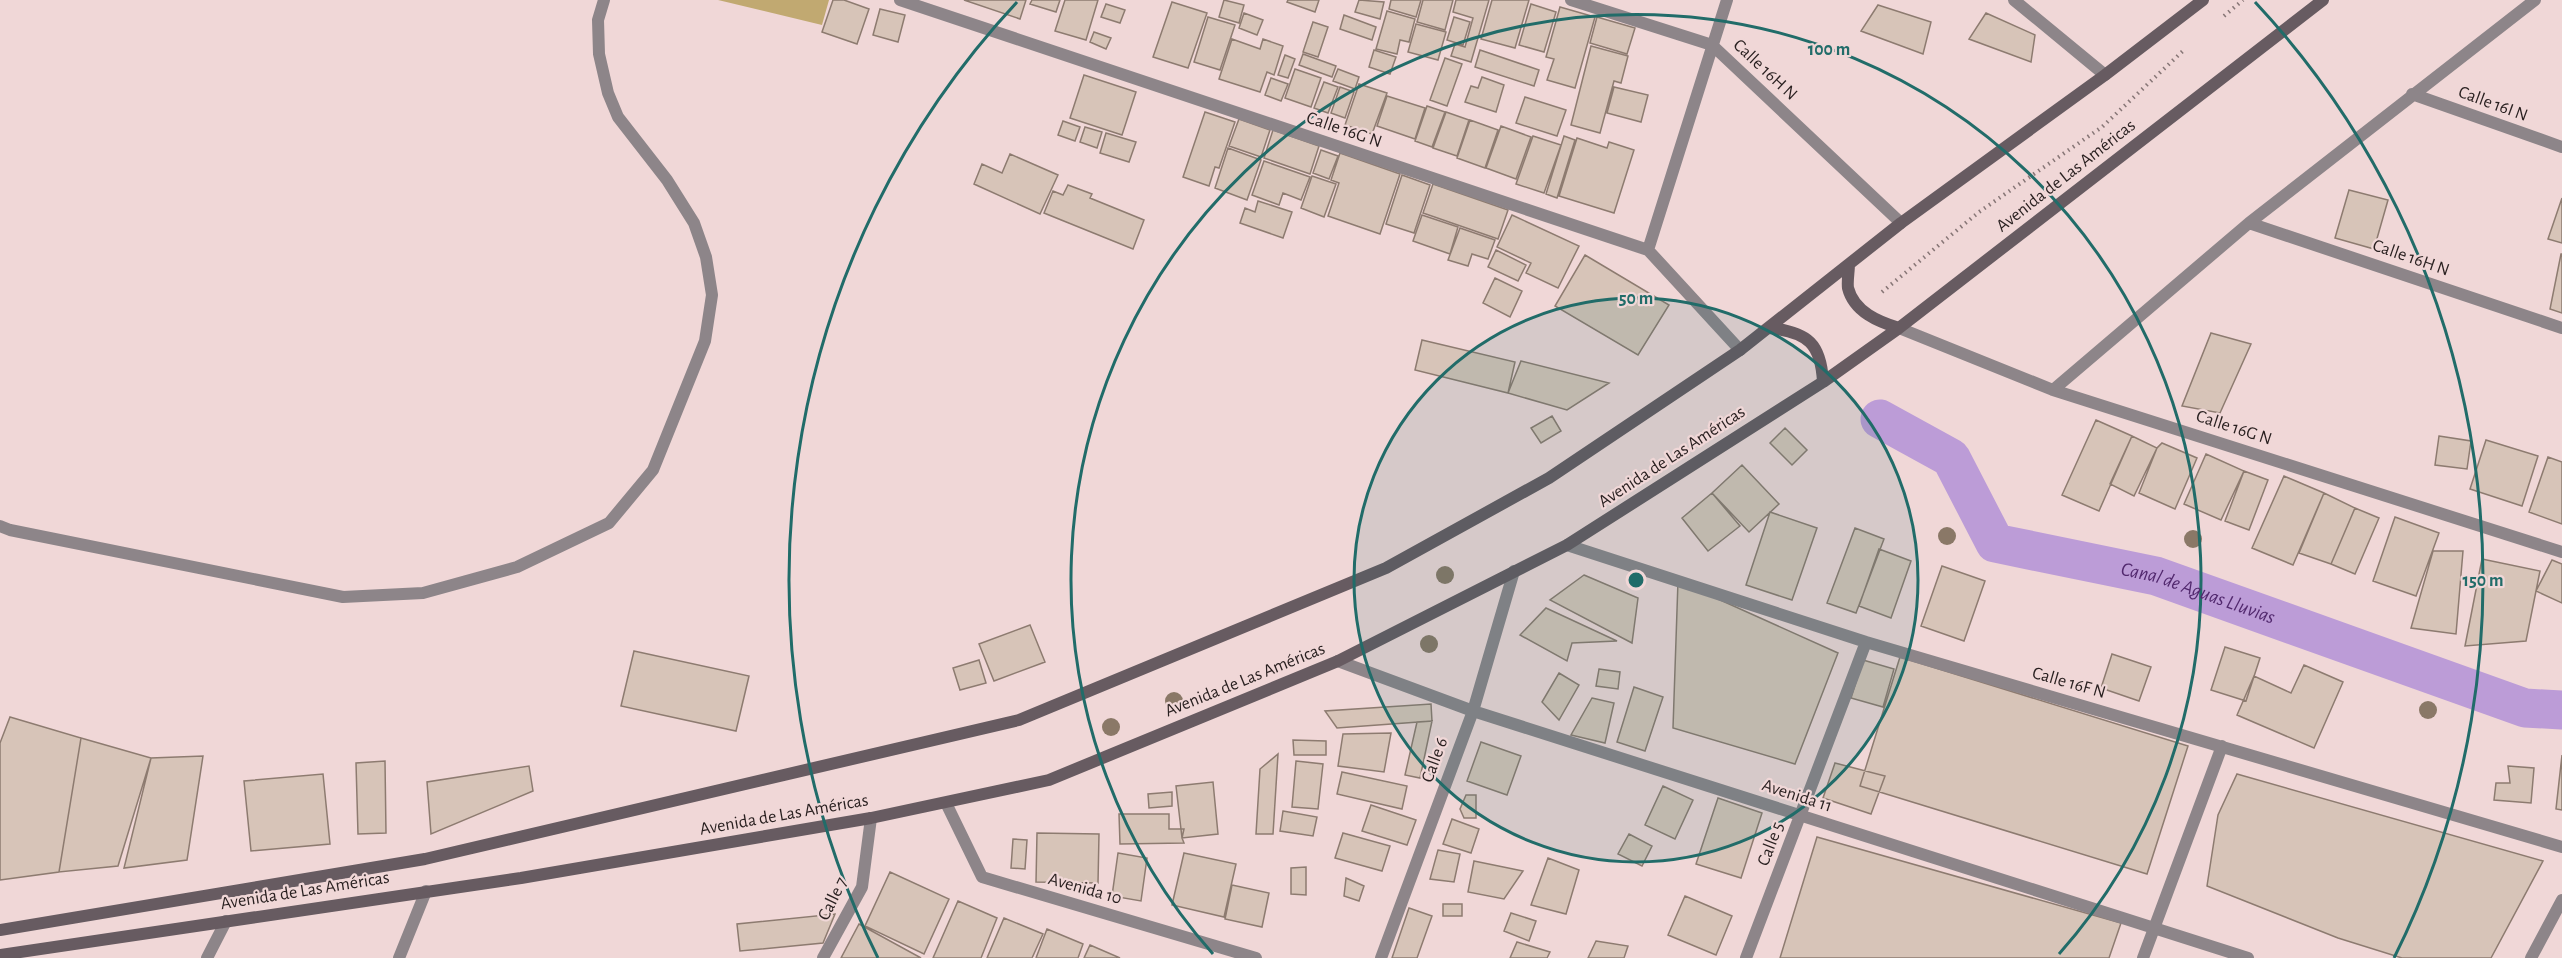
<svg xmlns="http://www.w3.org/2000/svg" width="2562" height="958" viewBox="0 0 2562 958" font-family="'Alegreya Sans',sans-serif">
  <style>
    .green { fill: #c1a971 }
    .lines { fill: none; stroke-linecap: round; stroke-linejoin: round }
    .canal { stroke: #bc9cd7; stroke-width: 39 }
    .building { fill: #d7c4b8; stroke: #8d7b70; stroke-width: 1.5 }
    .path { stroke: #877676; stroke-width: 4; stroke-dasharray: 1.5 4.5; stroke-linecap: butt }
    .service { stroke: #8d8589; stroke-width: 12 }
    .minor { stroke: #8d8589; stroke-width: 12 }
    .secondary { stroke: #675b61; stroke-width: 12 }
    .tree { fill: #8a7867 }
    .ring { fill: none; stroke: #216c69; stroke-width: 3 }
    .labels { text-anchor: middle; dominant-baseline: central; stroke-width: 4.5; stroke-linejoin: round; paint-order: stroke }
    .street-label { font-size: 18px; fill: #281f1f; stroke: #f0d7d7 }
    .water-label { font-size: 20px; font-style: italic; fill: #52296e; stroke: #f0d7d7 }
    .centre { fill: #216c69; stroke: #f0d7d7; stroke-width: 3 }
    .ring-label { font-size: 18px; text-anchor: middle; font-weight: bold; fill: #216c69; stroke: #f0d7d7; stroke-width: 4.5; stroke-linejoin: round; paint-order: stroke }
  </style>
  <rect width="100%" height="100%" fill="#f0d7d7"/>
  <path class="green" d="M718,0H829L822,25Z"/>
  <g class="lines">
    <path class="canal" id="s1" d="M1880,419L1951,458L1995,543L2156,576L2525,708L2562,710"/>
  </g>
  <path class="building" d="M833,0H844L869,9L857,44L822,32Z
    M964,0H1026L1020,19Z
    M1032,0H1060L1056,12L1030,4Z
    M1065,0H1098L1086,40L1055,31Z
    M1224,0L1244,5L1239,23L1219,17Z
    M1288,0H1319L1315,12L1287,2Z
    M1359,0L1384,2L1380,19L1355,12Z
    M1391,0H1421L1416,17L1389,9Z
    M1423,0H1453L1445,30L1417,22Z
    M1456,0H1489L1471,62L1451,56L1455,44L1465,47L1473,18L1453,12Z
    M1492,0H1529L1515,48L1481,39Z
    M1172,2L1207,13L1188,68L1153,57Z
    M1106,4L1125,10L1120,23L1101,17Z
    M1531,4L1556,12L1544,52L1519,45Z
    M1878,5L1931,22L1923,54L1861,31Z
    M1560,7L1595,17L1575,88L1547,80L1554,59L1546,57Z
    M880,9L905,15L898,42L873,35Z
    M1387,11L1415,19L1409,42L1400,40L1397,54L1376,49Z
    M1244,13L1263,20L1257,35L1239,28Z
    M1986,13L2035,35L2031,62L1969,39Z
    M1344,15L1376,27L1372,40L1340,29Z
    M1208,17L1235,25L1220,70L1194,62Z
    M1454,17L1470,22L1463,45L1447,40Z
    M1597,17L1635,28L1627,54L1590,43Z
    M1313,22L1328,27L1318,57L1303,52Z
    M1416,24L1446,32L1438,60L1408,52Z
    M1094,32L1111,38L1106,49L1090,42Z
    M1232,39L1260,49L1263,39L1283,46L1274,75L1267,72L1260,92L1219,79Z
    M1591,46L1628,56L1621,83L1614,81L1600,133L1571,125Z
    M1374,50L1396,57L1390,74L1369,67Z
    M1480,50L1539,70L1534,86L1475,67Z
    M1303,54L1336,66L1332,77L1299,65Z
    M1285,55L1295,59L1288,78L1278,75Z
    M1445,58L1462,64L1447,106L1430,100Z
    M1295,69L1321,78L1311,107L1285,98Z
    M1338,69L1359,77L1355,89L1333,81Z
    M1084,75L1136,92L1122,135L1070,118Z
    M1482,77L1504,85L1496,112L1465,102L1471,86L1478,88Z
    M1271,78L1288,84L1281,101L1265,95Z
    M1324,82L1338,87L1328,113L1314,108Z
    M1359,84L1387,93L1372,134L1345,125Z
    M1340,87L1354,92L1345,118L1331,113Z
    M1614,87L1648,95L1641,122L1607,113Z
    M1387,96L1425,108L1415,139L1377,126Z
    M1525,97L1566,110L1557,136L1516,123Z
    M1427,106L1445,112L1432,147L1415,141Z
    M1205,112L1235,122L1219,168L1215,167L1209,186L1183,177Z
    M1446,112L1469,120L1457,156L1433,148Z
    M1239,119L1270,130L1261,157L1229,146Z
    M1470,120L1498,130L1485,168L1457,158Z
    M1063,121L1080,127L1075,141L1058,135Z
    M1501,126L1531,137L1516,179L1486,168Z
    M1085,127L1102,132L1097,148L1080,142Z
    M1273,130L1319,146L1310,174L1264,158Z
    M1106,133L1136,142L1129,162L1100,153Z
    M1533,136L1561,145L1544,193L1516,184Z
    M1564,136L1575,140L1557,198L1546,194Z
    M1577,138L1607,148L1609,142L1634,150L1614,213L1559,196Z
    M1228,148L1261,160L1247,200L1215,188Z
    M1321,150L1338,156L1329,179L1313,173Z
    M1340,153L1400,174L1380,234L1328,216L1339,183L1331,180Z
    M1010,154L1058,175L1040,214L974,184L982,164L1002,173Z
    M1264,161L1310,177L1301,200L1283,193L1279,205L1252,195Z
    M1402,175L1430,185L1414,233L1386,224Z
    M1312,176L1336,184L1324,217L1301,208Z
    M1433,184L1508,210L1498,239L1423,213Z
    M1068,185L1092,194L1090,198L1144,220L1133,249L1044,213L1053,191L1063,195Z
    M2349,190L2388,200L2374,249L2335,238Z
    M2562,198V243L2548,239Z
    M1258,201L1292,212L1283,238L1240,223L1245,208L1255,212Z
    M1422,215L1458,227L1450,254L1413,241Z
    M1512,215L1579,246L1558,288L1526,273L1531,263L1497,247Z
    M1460,228L1495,240L1488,259L1472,254L1468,266L1448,260Z
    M1496,250L1526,265L1518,281L1488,267Z
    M2561,254H2562V313L2550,309Z
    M1585,255L1669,305L1638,355L1555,306Z
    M1495,278L1522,291L1510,317L1483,303Z
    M2211,333L2251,344L2220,413L2182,406Z
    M1422,340L1515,362L1508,393L1415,370Z
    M1521,361L1609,383L1567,410L1508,393Z
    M1552,416L1561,431L1541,443L1531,428Z
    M2096,420L2132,436L2099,511L2062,495Z
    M1785,428L1807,450L1792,465L1770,443Z
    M2132,436L2157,448L2134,496L2110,484Z
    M2439,436L2471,441L2467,469L2435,465Z
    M2486,440L2538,456L2522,506L2470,489Z
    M2162,443L2197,458L2175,509L2139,493L2157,448Z
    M2206,454L2244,471L2221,520L2184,504Z
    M2548,457L2562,462V524L2529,512Z
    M1742,465L1779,504L1749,532L1712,493Z
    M2244,471L2268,480L2249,530L2225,521Z
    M2284,476L2324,493L2293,565L2252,548Z
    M1712,493L1740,526L1708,551L1682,518Z
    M2324,493L2355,508L2331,564L2299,553Z
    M2355,508L2379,518L2355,574L2331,564Z
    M1770,512L1817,528L1792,600L1746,585Z
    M2395,517L2439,533L2416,596L2373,581Z
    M1855,528L1884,539L1856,613L1827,603Z
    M1879,549L1911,561L1891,618L1859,606Z
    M2433,551H2463L2456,634L2411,628Z
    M2482,559L2540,571L2526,641L2465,646Z
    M2552,560L2562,564V603L2536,591Z
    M1942,566L1985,581L1964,641L1921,626Z
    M1584,575L1638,598L1632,643L1550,600Z
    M1678,581L1838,653L1795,764L1673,728Z
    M1546,608L1617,641L1572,643L1567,661L1520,635Z
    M1030,625L1045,662L994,681L979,644Z
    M2225,647L2260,658L2246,701L2211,690Z
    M634,651L749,676L736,731L621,706Z
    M2112,654L2151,667L2139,701L2101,688Z
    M1900,657L2188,746L2147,874L1860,786Z
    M979,660L986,683L960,690L953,668Z
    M1863,660L1894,669L1883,707L1851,698Z
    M2304,665L2343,682L2314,748L2237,715L2254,676L2291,693Z
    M1599,669L1620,672L1618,689L1596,686Z
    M1559,673L1579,685L1559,720L1542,702Z
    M1634,687L1663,697L1645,751L1617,742Z
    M1592,698L1614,703L1605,743L1571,735Z
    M1431,704L1432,721L1337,728L1325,711Z
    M10,717L81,738L59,872L0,880V743Z
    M1432,721L1420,778L1405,775L1417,722Z
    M1391,733L1384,772L1338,766L1343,734Z
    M81,738L151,758L118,866L59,872Z
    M1293,740L1326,741V755H1294Z
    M1481,742L1521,756L1507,795L1467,781Z
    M1278,754L1273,834H1256L1260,769Z
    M2562,755V810L2556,809Z
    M203,756L187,860L124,868L151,758Z
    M385,761L386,833L358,834L356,763Z
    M1296,761L1323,764L1318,809L1292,807Z
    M1835,763L1885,776L1871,814L1823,798Z
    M529,766L533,791L431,834L427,782Z
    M2508,766L2534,768L2531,803L2494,800L2496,783H2510Z
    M1342,772L1407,786L1402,809L1337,794Z
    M323,774L330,844L251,851L244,781Z
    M2237,774L2543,861L2491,958H2402L2338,938L2207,886L2218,815Z
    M1213,782L1218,834L1182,838L1176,786Z
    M1663,786L1693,800L1675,839L1645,825Z
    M1172,792V806L1149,808L1148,794Z
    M1466,795H1476V818H1464L1460,809Z
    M1718,798L1762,813L1741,878L1696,864Z
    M1371,805L1416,820L1407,845L1362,831Z
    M1283,811L1317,817L1313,836L1280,831Z
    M1119,814H1169V829H1184L1182,838L1184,843L1120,844Z
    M1452,819L1479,829L1471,853L1443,844Z
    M1037,833L1099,834L1098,883L1036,882Z
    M1343,833L1390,846L1382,871L1335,858Z
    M1629,834L1652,846L1642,866L1618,854Z
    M1817,837L2121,923L2109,958H1780Z
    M1013,839L1027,840L1025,869L1011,868Z
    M1438,850L1460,854L1454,882L1430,879Z
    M1118,853L1147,858L1141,901L1112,896Z
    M1184,853L1236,864L1224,917L1172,905Z
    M1548,858L1579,870L1566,914L1531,905Z
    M1474,861L1523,871L1504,899L1468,892Z
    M1306,867V895L1291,894V868Z
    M890,872L949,899L924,954L865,926Z
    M1346,878L1364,886L1359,901L1344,896Z
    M1232,885L1269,893L1262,927L1225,919Z
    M1685,896L1732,916L1716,955L1668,935Z
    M958,901L997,918L981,958H933Z
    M1443,904H1462V916H1443Z
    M1409,908L1432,916L1417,958H1392Z
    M1511,913L1536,921L1529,941L1504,931Z
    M835,914L823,943L740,951L737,924Z
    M1004,918L1043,934L1032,958H987Z
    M859,924L921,958H841Z
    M1047,929L1083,944L1078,958H1036Z
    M1596,941L1628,946L1624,958H1588Z
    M1517,942L1550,952L1547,958H1510Z
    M1090,945L1120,958H1084Z"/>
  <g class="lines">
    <path class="path" d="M2224,16L2243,0
      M1882,292L1979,212L2102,127L2184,50"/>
    <path class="service" d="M0,526L10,530L343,597L423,593L517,567L609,523L653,470L705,341L712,295L706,257L694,223L667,180L618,117L608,93L599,54L598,20L604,0"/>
    <path class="minor" d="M900,0L1648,250L1740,350
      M1571,0L1712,45L1901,223
      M2014,0L2105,75
      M2412,94L2562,147
      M2249,223L2562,328
      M1648,250L1727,0
      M1899,328L2053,390L2562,552
      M2053,390L2249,223L2535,0
      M1567,545L1866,642L2562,847
      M1338,661L1473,711L2248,958
      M946,803L982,877L1256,958
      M207,958L226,921
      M399,958L426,891
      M823,958L862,887L871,818
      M1381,958L1473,711L1514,571
      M1746,958L1866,642
      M2143,958L2222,746
      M2531,958L2562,900"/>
    <path class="secondary" d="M1849,264C1849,271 1847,281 1848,288C1854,312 1879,322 1899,328
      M1770,328C1808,332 1821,344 1823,382
      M0,930L425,859L1019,720L1386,568L1549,478L1740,350L1901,223L2105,75L2203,0
      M0,955L521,878L871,818L1049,780L1338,661L1567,545L1823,382L1899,328L2323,0"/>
  </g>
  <g class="tree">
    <circle cx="1947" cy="536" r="9"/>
    <circle cx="2193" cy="539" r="9"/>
    <circle cx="1445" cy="575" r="9"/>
    <circle cx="1429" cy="644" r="9"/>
    <circle cx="1174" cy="701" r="9"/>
    <circle cx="2428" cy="710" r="9"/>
    <circle cx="1111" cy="727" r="9"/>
  </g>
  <circle cx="1636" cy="580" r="282" fill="#216c69" fill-opacity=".12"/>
  <g class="ring">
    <circle cx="1636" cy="580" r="282"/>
    <path d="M1213 954A565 565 0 1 1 2059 954"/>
    <path d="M878 958A847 847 0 0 1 1017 2M2255 2A847 847 0 0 1 2394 958"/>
  </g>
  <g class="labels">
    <g class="street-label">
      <text transform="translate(1765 70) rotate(43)">Calle 16H N</text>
      <text transform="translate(2493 104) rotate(20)">Calle 16I N</text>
      <text transform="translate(1344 130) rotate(19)">Calle 16G N</text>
      <text transform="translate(2066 176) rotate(-38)">Avenida de Las Américas</text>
      <text transform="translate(2411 258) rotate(19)">Calle 16H N</text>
      <text transform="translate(2234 428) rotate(18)">Calle 16G N</text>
      <text transform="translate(1672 457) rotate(-33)">Avenida de Las Américas</text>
      <text transform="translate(1245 680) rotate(-22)">Avenida de Las Américas</text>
      <text transform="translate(2069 683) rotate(16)">Calle 16F N</text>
      <text transform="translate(1435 760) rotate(-70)">Calle 6</text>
      <text transform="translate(1797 796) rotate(18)">Avenida 11</text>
      <text transform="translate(784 815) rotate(-10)">Avenida de Las Américas</text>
      <text transform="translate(1771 844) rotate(-69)">Calle 5</text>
      <text transform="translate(1085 889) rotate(16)">Avenida 10</text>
      <text transform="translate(305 891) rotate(-9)">Avenida de Las Américas</text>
      <text transform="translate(833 899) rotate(-64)">Calle 7</text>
    </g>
    <g class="water-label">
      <text stroke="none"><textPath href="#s1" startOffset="386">Canal de Aguas Lluvias</textPath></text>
    </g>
  </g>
  <circle cx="1636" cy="580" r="9" class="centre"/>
  <g class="ring-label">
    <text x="1829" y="55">100 m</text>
    <text x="1636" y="304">50 m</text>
    <text x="2483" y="586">150 m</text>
  </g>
</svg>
